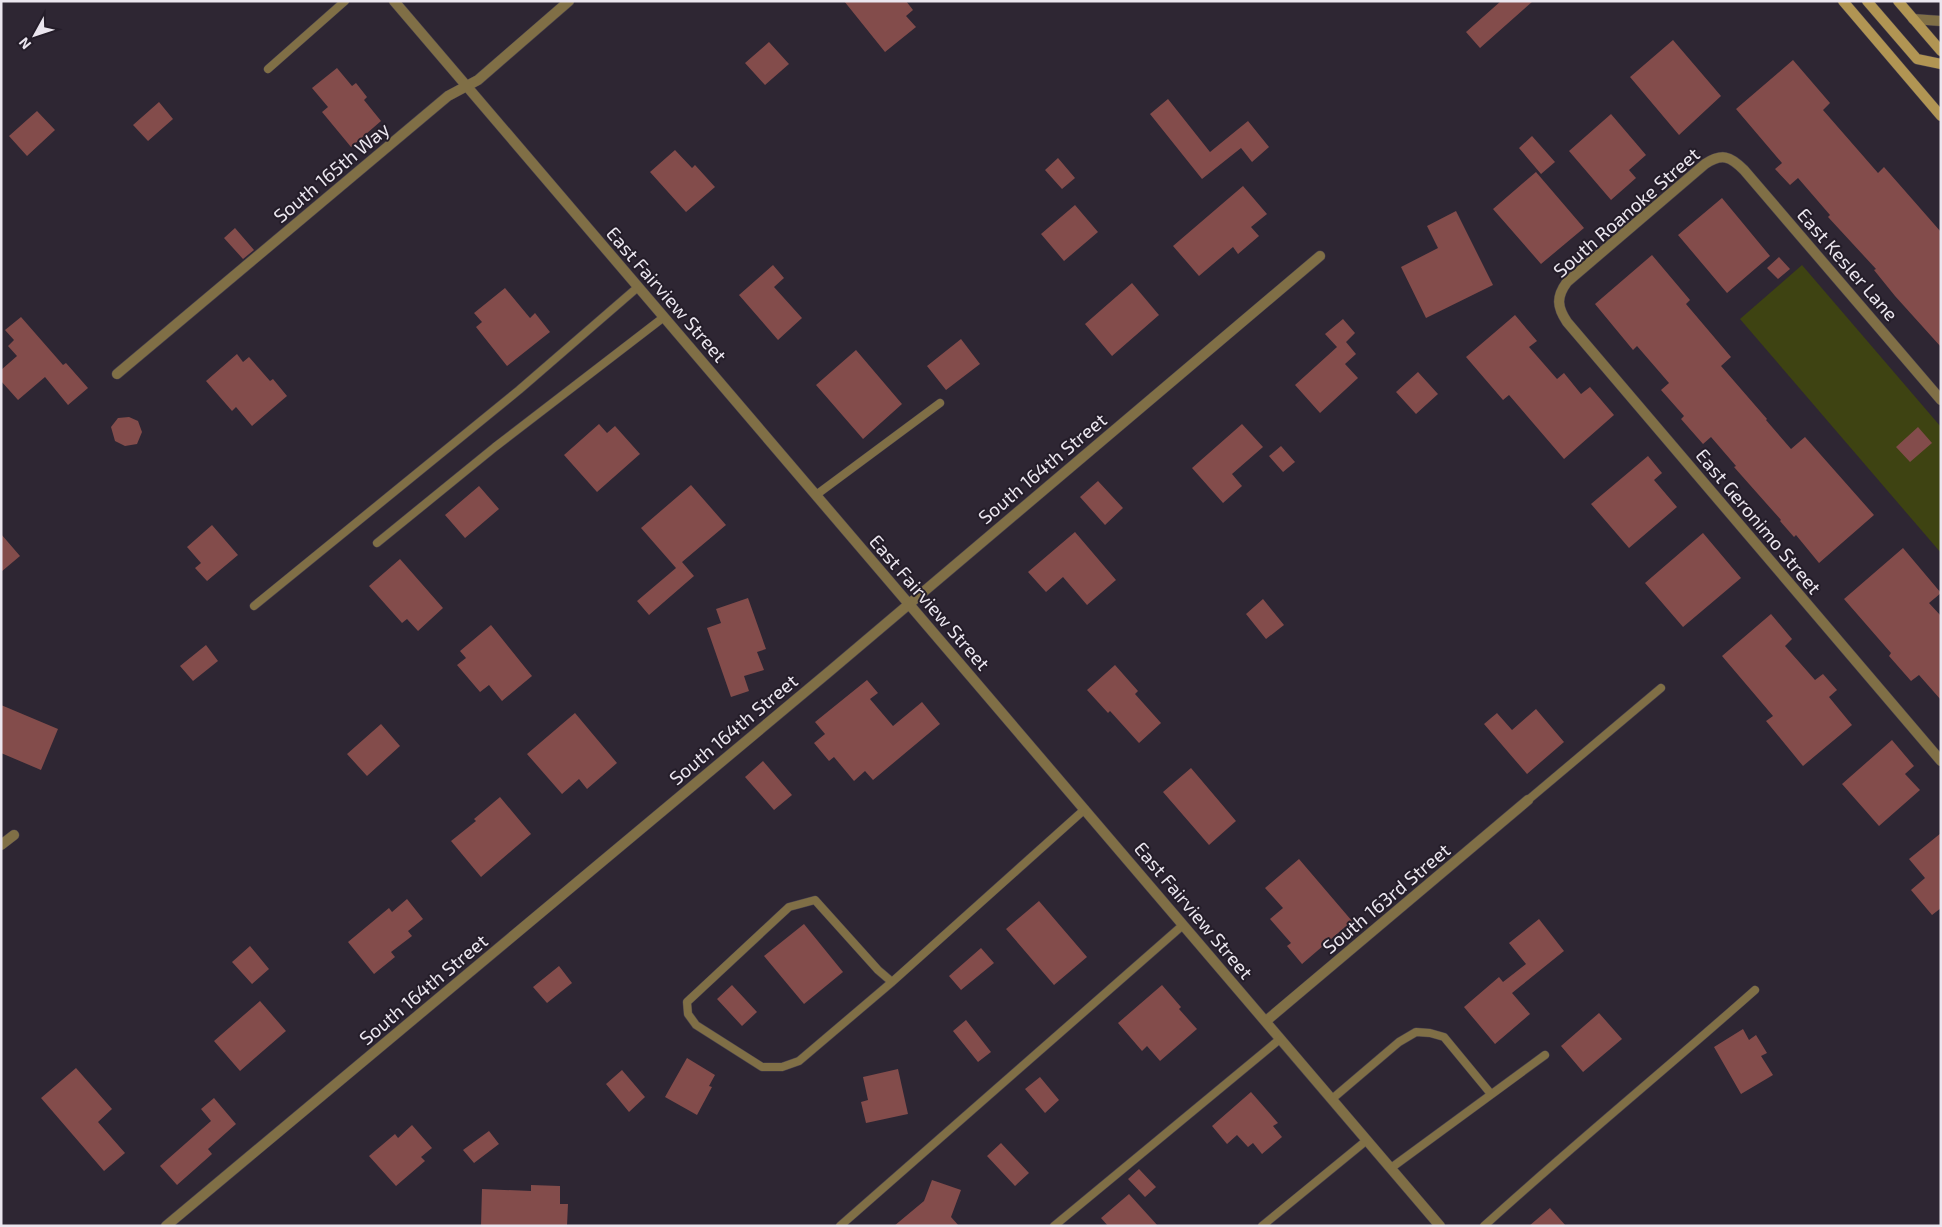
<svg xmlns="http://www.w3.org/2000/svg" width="1942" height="1227" viewBox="0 0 1942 1227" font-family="'Exo 2',sans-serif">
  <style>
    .green { fill: #3e4312 }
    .building { fill: #834c4b }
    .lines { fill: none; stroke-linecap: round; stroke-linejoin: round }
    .service-casing { stroke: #48414d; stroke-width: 9 }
    .minor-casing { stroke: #48414d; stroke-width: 11 }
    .secondary-casing { stroke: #48414d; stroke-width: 11 }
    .service { stroke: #806f46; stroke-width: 8 }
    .minor { stroke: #806f46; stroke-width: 10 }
    .secondary { stroke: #b19553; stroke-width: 10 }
    .labels { text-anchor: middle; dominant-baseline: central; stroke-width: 4; stroke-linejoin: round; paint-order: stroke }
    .street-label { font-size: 19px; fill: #ebe6ef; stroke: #241d29 }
  </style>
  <rect width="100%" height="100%" fill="#2e2633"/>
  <path class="green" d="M1802,265L1941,427V553L1740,319Z"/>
  <path class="building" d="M844,1H906L913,10L906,16L916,27L885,52Z
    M1501,1H1533L1480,48L1466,32Z
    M1673,40L1721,96L1679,135L1630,77Z
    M769,42L789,64L765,85L745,63Z
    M1793,60L1830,103L1823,110L1878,173L1884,167L1941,232V347L1895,296L1874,270L1876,269L1828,217L1830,215L1798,178L1790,185L1775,169L1782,163L1736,109Z
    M337,68L352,86L356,83L367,97L364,100L381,121L351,147L322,112L328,107L312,88Z
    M1168,99L1210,152L1248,121L1269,147L1252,162L1241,148L1202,179L1150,114Z
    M159,102L173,119L148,141L133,125Z
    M37,111L55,130L27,156L9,136Z
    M1611,114L1646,155L1629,170L1636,178L1611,200L1569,151Z
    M1532,136L1555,162L1541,174L1519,148Z
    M675,150L692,168L695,165L715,187L686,212L650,172Z
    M1058,158L1075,178L1062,189L1045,170Z
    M1536,172L1584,228L1541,264L1493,209Z
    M1243,186L1267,214L1251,227L1259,236L1238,254L1233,247L1199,276L1173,246Z
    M1722,198L1770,256L1727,293L1678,235Z
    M1075,205L1098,232L1064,261L1041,234Z
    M1456,211L1493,285L1426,318L1401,267L1438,248L1427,226Z
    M235,228L254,250L243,259L224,238Z
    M1652,255L1690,300L1686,304L1731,357L1721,366L1767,419L1766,420L1791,449L1805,437L1874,515L1819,563L1796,535L1794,537L1780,521L1781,520L1734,467L1736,466L1711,437L1703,444L1681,419L1684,416L1661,390L1669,383L1637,346L1633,350L1595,304Z
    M1779,257L1790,269L1778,279L1767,268Z
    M773,265L784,278L774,287L802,318L778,340L739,295Z
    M1132,283L1159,315L1112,356L1085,324Z
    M505,288L530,318L535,313L550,332L507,366L476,327L482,322L474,313Z
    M1515,315L1537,341L1529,347L1557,379L1564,373L1581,394L1590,387L1614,415L1564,459L1509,395L1503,400L1466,357Z
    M21,317L63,365L66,363L88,388L68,405L45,377L18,400L1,381V370L17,356L8,346L14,340L5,330Z
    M1343,319L1355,333L1346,342L1356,354L1345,364L1358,378L1320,413L1295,385L1337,347L1325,334Z
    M961,339L980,364L946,390L927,366Z
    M856,350L902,404L863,439L816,385Z
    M237,354L243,362L249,357L270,381L273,379L287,396L252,426L236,407L232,411L206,381Z
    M1418,372L1438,394L1416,414L1396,392Z
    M129,417L138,421L142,432L137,444L125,446L115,441L111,427L118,418Z
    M599,424L607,433L615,426L640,454L597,492L564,455Z
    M1242,424L1263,447L1232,474L1242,486L1223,503L1192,468Z
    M1918,427L1932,443L1910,462L1896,447Z
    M1281,446L1295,462L1283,472L1269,456Z
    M1648,456L1662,473L1654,480L1677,507L1629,548L1591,504Z
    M1098,481L1123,508L1105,525L1080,497Z
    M691,485L726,525L682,562L694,576L649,615L637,601L676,568L641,528Z
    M479,486L499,509L465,538L445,515Z
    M212,525L238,555L207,581L195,568L201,563L187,547Z
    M1075,532L1116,580L1087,605L1063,577L1046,592L1028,572Z
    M1703,533L1741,578L1683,627L1645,583Z
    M1,534L20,556L1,572Z
    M1903,548L1941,593L1929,603L1941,616V700L1919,675L1911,681L1889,656L1891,653L1844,599Z
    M400,559L443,608L418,631L407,619L402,623L369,586Z
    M748,598L766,649L757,652L764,670L744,676L749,691L731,697L707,628L721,623L716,609Z
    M1263,599L1284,625L1266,639L1246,614Z
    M1771,614L1792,639L1785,646L1815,680L1823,674L1837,690L1829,697L1852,725L1803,766L1766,721L1773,716L1722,656Z
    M491,625L532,676L502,701L489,685L480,692L457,665L466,658L460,651Z
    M206,645L218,661L193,681L180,666Z
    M1115,665L1138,691L1135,694L1161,723L1139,743L1110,711L1108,713L1087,690Z
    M867,680L878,693L870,699L893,726L922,702L940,724L873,780L865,771L854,781L834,757L829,761L814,743L825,734L815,722Z
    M1,705L58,729L41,770L1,753Z
    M1536,709L1564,742L1527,774L1484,724L1497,713L1512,730Z
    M575,713L617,763L587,789L579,779L562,794L527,754Z
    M381,724L400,746L367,776L347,754Z
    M1892,740L1914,766L1905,774L1920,790L1879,826L1842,784Z
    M763,761L792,795L774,810L745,777Z
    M1191,768L1236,821L1209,845L1163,792Z
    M500,797L531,834L481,877L451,841L476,821L474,819Z
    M1941,833V908L1932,915L1911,890L1925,878L1909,859Z
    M1299,859L1352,921L1302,964L1287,946L1291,943L1270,919L1283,908L1265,888Z
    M407,899L423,919L408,931L412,936L391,952L395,957L374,974L348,942L389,908L392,912Z
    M1039,901L1087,957L1054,985L1006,929Z
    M1539,919L1564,951L1512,993L1530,1014L1495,1044L1464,1007L1499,977L1503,982L1526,964L1509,943Z
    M804,924L843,972L804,1004L764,956Z
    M250,946L269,969L252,984L232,962Z
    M981,948L994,963L961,990L949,976Z
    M559,966L572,983L547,1003L533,987Z
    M732,985L757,1012L742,1026L717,999Z
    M1162,985L1181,1007L1179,1009L1197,1029L1160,1061L1147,1046L1142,1051L1118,1023Z
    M260,1001L286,1031L240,1071L214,1041Z
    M1599,1013L1622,1039L1583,1072L1561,1046Z
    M966,1020L991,1052L978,1062L953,1031Z
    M1743,1029L1749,1040L1756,1035L1767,1053L1761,1056L1773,1075L1741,1094L1714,1047Z
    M687,1058L715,1075L709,1086L712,1087L697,1115L665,1097Z
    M76,1068L112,1109L98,1122L125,1153L104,1171L41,1098Z
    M898,1069L908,1114L866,1123L861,1102L868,1100L863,1077Z
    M622,1070L645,1097L629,1112L606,1084Z
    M1040,1077L1059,1100L1045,1113L1025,1089Z
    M1251,1092L1278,1123L1273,1126L1282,1137L1262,1154L1253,1143L1248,1147L1237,1135L1227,1144L1212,1126Z
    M214,1098L236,1124L208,1149L212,1154L177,1185L160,1166L211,1121L201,1109Z
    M412,1125L432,1148L421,1157L425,1161L396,1186L369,1156L395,1134L398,1138Z
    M489,1131L499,1144L474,1163L463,1150Z
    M1001,1143L1029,1173L1015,1186L987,1156Z
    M1139,1169L1156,1187L1145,1197L1128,1179Z
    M932,1180L961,1190L951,1217L959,1226H894L924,1201Z
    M531,1185L560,1186V1204H568L567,1226H481L482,1189L531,1191Z
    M1129,1194L1158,1226H1108L1101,1218Z
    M1550,1208L1566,1226H1529Z"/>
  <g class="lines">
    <defs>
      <path id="service" d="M268,69L345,1
        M816,495L940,403
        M377,543L495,447L664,317
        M254,606L519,390L638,287
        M1528,800L1661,688
        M892,982L799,1061L782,1067H762L696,1025L688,1014L687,1002L789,907L815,900L878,970L892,982L1085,809
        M1332,1099L1399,1042L1416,1032L1430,1033L1444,1037L1491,1094
        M1391,1168L1545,1055
        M840,1226L1183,925
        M1054,1226L1280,1039
        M1262,1226L1367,1140
        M1484,1226C1573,1145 1666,1069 1755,990"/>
      <path id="minor" d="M394,1L1440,1226
        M1913,19L1941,21
        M117,374L448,96L478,80L569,1
        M1941,400L1744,170C1730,156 1722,153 1705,164L1567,282C1556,297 1557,307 1567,322L1941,761
        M1,845L14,835
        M1266,1021L1528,800
        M166,1226L830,671L1320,256"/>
      <path id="secondary" d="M1843,1L1941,116
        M1867,1L1917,59L1941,64
        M1898,1L1941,51"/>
    </defs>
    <use href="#service" class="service-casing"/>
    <use href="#minor" class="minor-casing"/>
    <use href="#secondary" class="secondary-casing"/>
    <use href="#service" class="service"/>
    <use href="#minor" class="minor"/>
    <use href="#secondary" class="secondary"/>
  </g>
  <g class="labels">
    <g class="street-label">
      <text transform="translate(331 172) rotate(-40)">South 165th Way</text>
      <text transform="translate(1626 212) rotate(-41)">South Roanoke Street</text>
      <text transform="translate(1848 264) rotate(49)">East Kesler Lane</text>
      <text transform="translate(667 294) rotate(49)">East Fairview Street</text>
      <text transform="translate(1042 468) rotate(-40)">South 164th Street</text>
      <text transform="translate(1759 521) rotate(50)">East Geronimo Street</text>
      <text transform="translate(930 602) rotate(49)">East Fairview Street</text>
      <text transform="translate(733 729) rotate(-40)">South 164th Street</text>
      <text transform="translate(1386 898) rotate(-40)">South 163rd Street</text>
      <text transform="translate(1194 910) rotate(50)">East Fairview Street</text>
      <text transform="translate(423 989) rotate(-40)">South 164th Street</text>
    </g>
  </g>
  <rect width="1942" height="1227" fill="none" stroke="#ebe6ef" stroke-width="5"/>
  <g transform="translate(35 35) rotate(230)" stroke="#241d29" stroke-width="4" paint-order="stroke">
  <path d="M0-4L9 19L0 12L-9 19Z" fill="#ebe6ef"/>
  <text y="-8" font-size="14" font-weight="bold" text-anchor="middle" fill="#ebe6ef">N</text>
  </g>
</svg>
